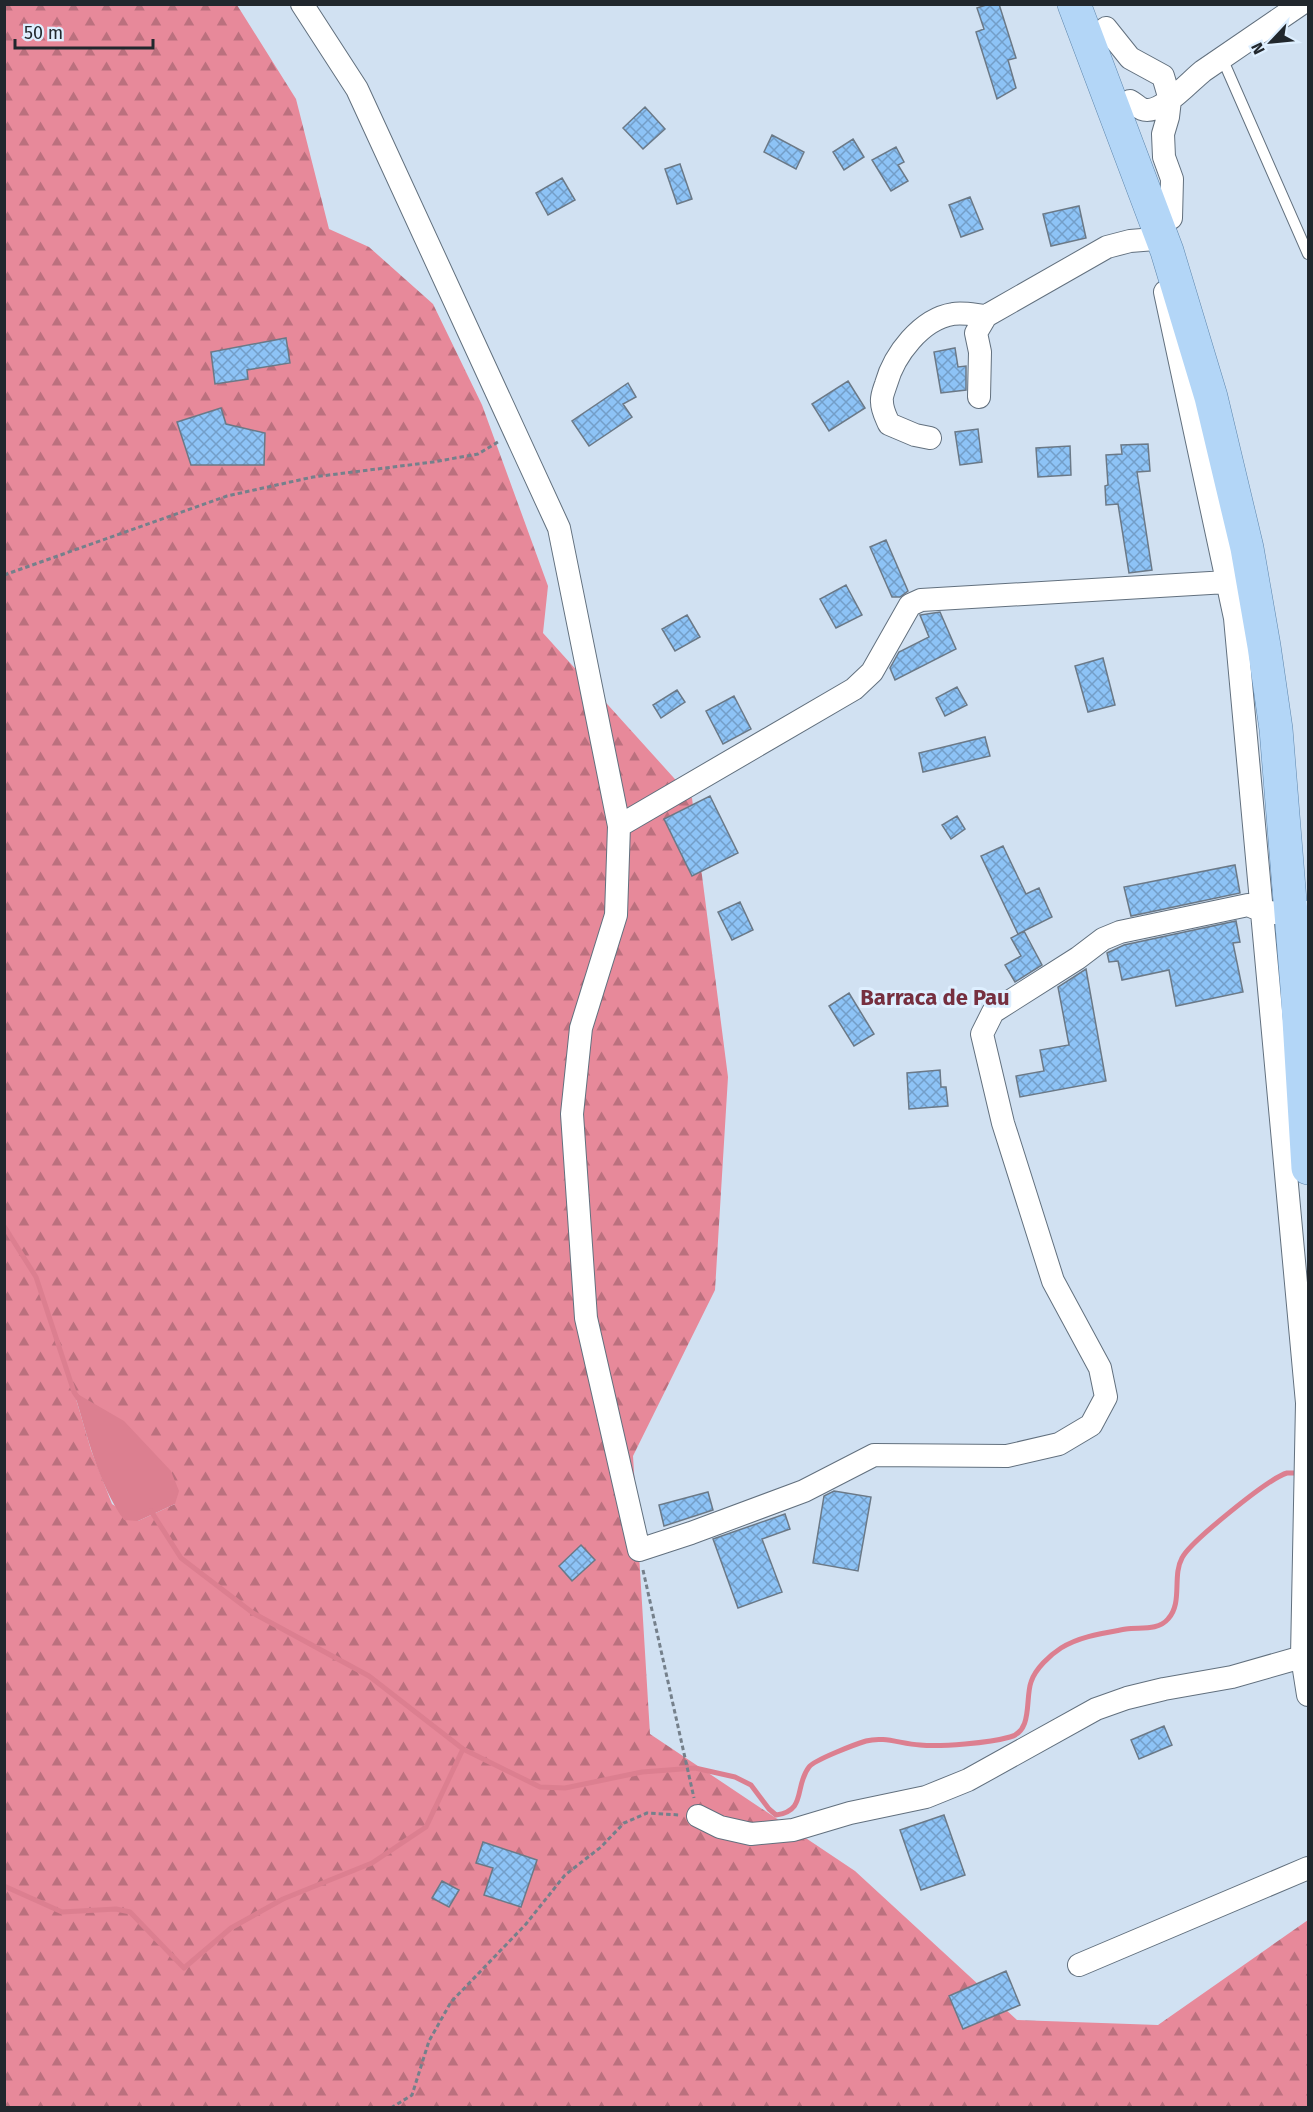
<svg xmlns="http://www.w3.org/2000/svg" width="1313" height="2112" viewBox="0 0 1313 2112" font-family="'Fira Sans',sans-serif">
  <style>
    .forest { fill: url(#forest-firs); fill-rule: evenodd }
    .water { fill: #dc7f90 }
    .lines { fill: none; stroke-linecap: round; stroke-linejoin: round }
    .stream { stroke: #dc7f90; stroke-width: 5 }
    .building { fill: url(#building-cross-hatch); stroke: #6b7987; stroke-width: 1.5 }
    .lane-casing { stroke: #62707e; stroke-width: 12 }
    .street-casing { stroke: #62707e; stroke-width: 24 }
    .primary-casing { stroke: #5f87ad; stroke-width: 34 }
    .path { stroke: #75808b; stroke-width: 3; stroke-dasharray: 4.5 3; stroke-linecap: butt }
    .lane { stroke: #fff; stroke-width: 10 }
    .street { stroke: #fff; stroke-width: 22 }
    .primary { stroke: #b3d6f7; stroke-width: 33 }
    .labels { text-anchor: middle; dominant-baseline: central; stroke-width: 6; stroke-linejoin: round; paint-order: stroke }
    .neighbourhood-label { font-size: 22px; font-weight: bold; fill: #762f3f; stroke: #deefff }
  </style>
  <defs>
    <pattern id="forest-firs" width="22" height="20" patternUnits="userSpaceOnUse" patternTransform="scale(1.5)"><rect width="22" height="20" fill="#e7899a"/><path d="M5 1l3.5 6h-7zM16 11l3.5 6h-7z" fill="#bb707e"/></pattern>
    <pattern id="building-cross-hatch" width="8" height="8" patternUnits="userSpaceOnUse" patternTransform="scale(1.5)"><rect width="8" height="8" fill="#8dc3f6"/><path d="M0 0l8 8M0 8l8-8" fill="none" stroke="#739ec8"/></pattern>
  </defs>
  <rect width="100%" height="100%" fill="#d1e1f2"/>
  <path class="forest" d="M5,5H237L296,99L329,229L369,247L433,304L482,405L548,586L543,633L692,798L728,1077L715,1290L633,1456L650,1734L855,1871L1017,2020L1158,2025L1308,1920V2107L5,2108ZM74,1392L175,1504L138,1521L112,1504L91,1450Z"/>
  <path class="water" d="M74,1392L124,1421L171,1471L179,1491L175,1504L138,1521L124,1520C98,1483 87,1435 74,1392Z"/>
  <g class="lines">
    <path class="stream" d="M4,1226L36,1277L74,1392L78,1398
      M151,1511L181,1558L253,1613L369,1676L463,1749L540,1787L565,1788L642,1772L695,1768L735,1777L751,1785L769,1809L776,1815C807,1811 794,1786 809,1767C814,1760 856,1744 866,1741C884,1736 901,1744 920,1745C941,1747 989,1743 1010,1737C1033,1731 1025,1699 1031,1682C1035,1669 1050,1655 1061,1648C1080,1636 1104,1633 1126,1629C1140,1627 1158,1631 1168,1619C1183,1603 1172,1576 1182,1558C1190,1542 1269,1478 1287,1473C1290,1473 1293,1473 1296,1473
      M4,1886L62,1912L116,1909L130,1912L184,1968L231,1928L283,1899L372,1863L426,1827L463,1749"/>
  </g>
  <path class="building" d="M989,4H999L1016,58L1008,60L1016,88L997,99L976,32L984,29L977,8Z
    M645,107L665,129L643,149L623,128Z
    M772,135L804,152L796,169L764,152Z
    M853,139L864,157L844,170L833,152Z
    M896,147L904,162L898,165L908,181L891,191L872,160Z
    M680,164L692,199L677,204L665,169Z
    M562,178L575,200L548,215L536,193Z
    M970,197L983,229L961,237L949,205Z
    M1079,206L1086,238L1051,246L1043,214Z
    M286,338L290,363L247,370L248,379L215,384L211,352Z
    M955,348L958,367L966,366V390L941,393L934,352Z
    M848,381L865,408L829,431L812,404Z
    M628,383L636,397L623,404L632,417L589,446L572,421Z
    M221,408L226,424L265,433L264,465H191L177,422Z
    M978,429L982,462L960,465L955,432Z
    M1148,444L1150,471L1137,472L1152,570L1129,573L1118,504L1106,505L1105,486L1108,485L1106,455L1122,454L1121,445Z
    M1070,446L1071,475L1038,477L1036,448Z
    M886,540L908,591L900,597H892L870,547Z
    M846,585L862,615L836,628L820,599Z
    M940,612L956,649L895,680L890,668L899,652L929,637L920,615Z
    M687,615L700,637L675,651L662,629Z
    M1103,658L1115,705L1088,712L1075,666Z
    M957,687L967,705L945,716L936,698Z
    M677,690L685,702L661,718L653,705Z
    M734,696L751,729L723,744L706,711Z
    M985,737L990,756L923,772L919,753Z
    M710,796L738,853L692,876L664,819Z
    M957,816L965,829L951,839L942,825Z
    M1003,846L1026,894L1039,888L1052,917L1018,934L981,856Z
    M1235,865L1240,893L1131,916L1124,887Z
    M740,902L753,930L732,940L718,912Z
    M1236,921L1240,942L1233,943L1243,992L1176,1006L1169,970L1122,980L1118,961L1109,962L1107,953L1124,945Z
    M1024,931L1042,965L1015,982L1005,965L1021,956L1011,938Z
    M1086,969L1106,1081L1020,1097L1016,1076L1044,1071L1040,1050L1069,1045L1058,987Z
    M849,993L874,1034L854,1046L829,1006Z
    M940,1070L941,1087H946L948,1106L909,1109L907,1073Z
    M834,1491L871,1497L858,1571L813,1563L824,1496Z
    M708,1492L713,1510L664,1526L659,1505Z
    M785,1514L790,1529L762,1539L782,1592L738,1608L713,1539Z
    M581,1545L595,1560L572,1581L559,1566Z
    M1164,1726L1172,1745L1139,1759L1131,1740Z
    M944,1815L965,1875L921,1890L900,1830Z
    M483,1842L537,1860L521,1907L484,1895L493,1868L476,1863Z
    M442,1881L459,1890L449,1907L432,1898Z
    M1006,1971L1020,2005L963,2029L949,1996Z"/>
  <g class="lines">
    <defs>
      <path id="lane" d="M1222,58L1308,254"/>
      <path id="street" d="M302,4L357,89L559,528L619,826L616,915L581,1028L572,1114L586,1318L639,1550L691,1533L804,1491L874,1455L1007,1456L1059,1444L1091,1425L1106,1397L1100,1368L1053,1281L1003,1123L982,1034L993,1012L1078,958L1103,939L1120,932L1248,905C1269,915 1286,914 1308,912
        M1106,28L1130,58L1163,76L1170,100L1168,117L1163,134L1164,157L1172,179L1171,218
        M1130,101C1134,103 1138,107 1142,109C1160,116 1189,82 1203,71L1301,4
        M1165,292L1235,618L1307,1403L1302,1657L1308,1695
        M979,397L980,352L976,333L986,316L1107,247L1130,241L1155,239
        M930,438L915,435L889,424C886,417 882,410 882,402C881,397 884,390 886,384C894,355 921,319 953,314C963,312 975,315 986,316
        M619,826L854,689L872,672L910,605L921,600L1227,582
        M698,1816L720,1827L751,1834L793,1830L850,1813L926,1797L968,1780L1096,1709L1127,1698L1164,1689L1232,1677L1302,1657
        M1079,1965L1308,1868"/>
      <path id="primary" d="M1074,4L1167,251L1211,397L1247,548L1264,646L1276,729L1297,987L1308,1168"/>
    </defs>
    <use href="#lane" class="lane-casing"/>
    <use href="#street" class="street-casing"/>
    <use href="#primary" class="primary-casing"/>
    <path class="path" d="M4,575L227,496L313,477L433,462L478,454L498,442
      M643,1570L694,1798
      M391,2108L412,2095L429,2041L451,2002L526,1924L565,1875L601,1847L624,1823L647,1813L680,1815"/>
    <use href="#lane" class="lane"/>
    <use href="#street" class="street"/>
    <use href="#primary" class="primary"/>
  </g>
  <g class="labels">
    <g class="neighbourhood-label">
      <text x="935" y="997">Barraca de Pau</text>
    </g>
  </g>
  <rect width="1313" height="2112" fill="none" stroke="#21272d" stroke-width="12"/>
  <g transform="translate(1271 42) rotate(244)" stroke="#deefff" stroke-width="4.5" paint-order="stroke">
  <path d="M0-4.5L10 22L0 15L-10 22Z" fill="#21272d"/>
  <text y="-9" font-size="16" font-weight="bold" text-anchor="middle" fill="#21272d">N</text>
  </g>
  <path d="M15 39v9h138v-9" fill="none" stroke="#21272d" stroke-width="3"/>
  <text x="24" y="39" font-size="18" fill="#21272d" stroke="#deefff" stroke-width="4.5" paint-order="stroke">50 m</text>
</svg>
